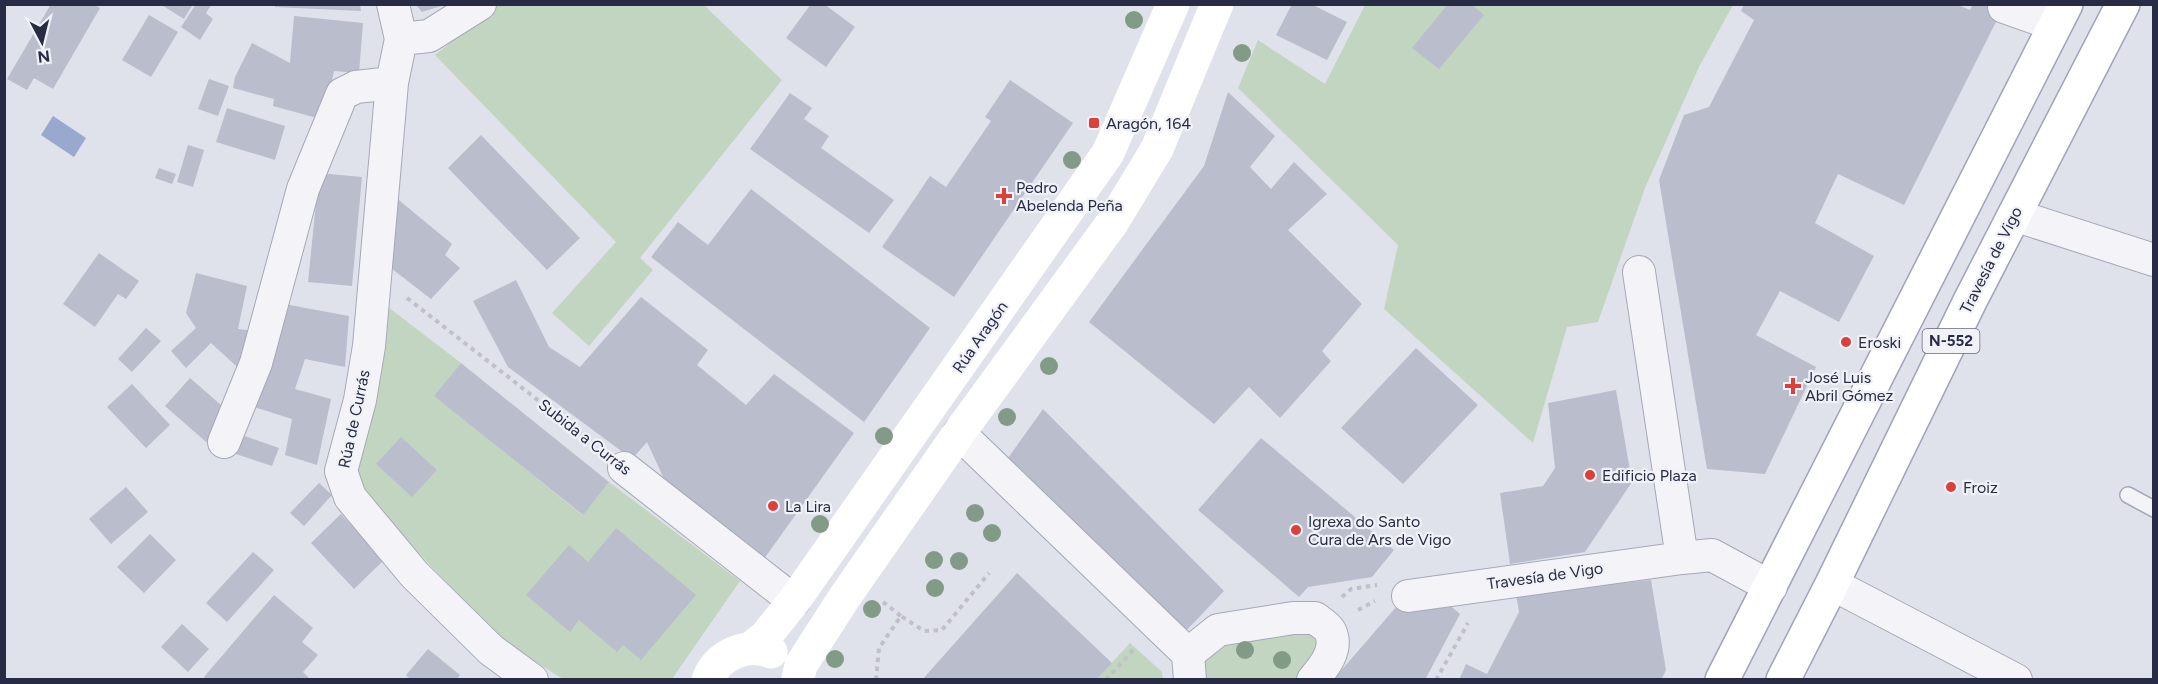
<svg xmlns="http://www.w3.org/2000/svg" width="2158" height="684" viewBox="0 0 2158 684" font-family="Figtree,sans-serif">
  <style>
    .green { fill: #c2d5c1 }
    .water { fill: #98a8ce }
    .building { fill: #babdcb }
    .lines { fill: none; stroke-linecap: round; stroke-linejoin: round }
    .service-casing { stroke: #a5a8b6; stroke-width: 18 }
    .minor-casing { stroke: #a5a8b6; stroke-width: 34 }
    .primary-casing { stroke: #9ea4b8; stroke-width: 36 }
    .path { stroke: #bfc0c9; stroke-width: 4; stroke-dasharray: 4.5 4.5; stroke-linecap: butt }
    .service { stroke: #f4f4f8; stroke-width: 15 }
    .minor { stroke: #f4f4f8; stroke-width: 32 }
    .secondary { stroke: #fff; stroke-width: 33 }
    .primary { stroke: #fff; stroke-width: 33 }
    .tree { fill: #819b86 }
    .poi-dot { fill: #db403a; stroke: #f0f2f8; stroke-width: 2 }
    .labels { text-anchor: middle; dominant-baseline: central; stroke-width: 4.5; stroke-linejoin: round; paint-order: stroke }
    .shield { fill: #f0f2f8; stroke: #63677a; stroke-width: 1.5 }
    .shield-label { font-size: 15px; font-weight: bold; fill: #272c44 }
    .poi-label { font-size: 16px; fill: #272c44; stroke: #f0f2f8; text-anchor: start }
    .street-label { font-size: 16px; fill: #272c44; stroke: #f0f2f8 }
  </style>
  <rect width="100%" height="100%" fill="#e0e2eb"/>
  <path class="green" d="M461,5H704L782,80L640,258L653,270L589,346L552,313L616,242L435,55L455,39Z
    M1365,5H1733L1699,67L1645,188L1598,322L1567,327L1533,443L1384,309L1398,245L1238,88L1258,40L1325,84Z
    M384,304L461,363L435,396L582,515L609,482L740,581L672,679H563L503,641L358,490L353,470Z
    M1307,629L1319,643L1317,657L1299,679H1204V666L1208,651L1222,640Z
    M1130,643L1162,672L1163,679L1096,680Z"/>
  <path class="water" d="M53,116L86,138L74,157L41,135Z"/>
  <path class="building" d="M51,4H93L100,8L53,89L34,78L27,90L7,79Z
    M160,4H193L184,19Z
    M196,4H212L206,13L213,19L200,40L181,27Z
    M275,4H360L361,11L275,7Z
    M811,4H824L855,27L826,67L786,38Z
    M1292,4H1311L1347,22L1327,60L1276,35Z
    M1448,4H1471L1484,15L1439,69L1412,48Z
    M1744,4H1956L1970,10L1973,4H2005L1904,205L1838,174L1815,223L1874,256L1839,322L1780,291L1756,335L1816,367L1765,474L1707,469L1659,180L1684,115L1709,107L1754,20L1741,11Z
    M416,5H444L422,12Z
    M149,15L178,32L151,77L122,60Z
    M294,16L363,23L359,73L334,71L324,120L273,106L274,99L233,88L235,77L252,43L290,63Z
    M209,79L229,86L218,116L198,109Z
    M1010,80L1073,123L954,297L882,247L930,176L946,187L991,121L985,117Z
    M1228,92L1275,136L1250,167L1271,189L1294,162L1327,194L1288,230L1362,304L1322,351L1331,361L1280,418L1249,387L1214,424L1089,322L1204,166Z
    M790,93L812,108L804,119L829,136L821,148L894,200L869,233L750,149Z
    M227,108L285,126L275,160L216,142Z
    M481,135L580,238L547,270L448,168Z
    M188,145L204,150L193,187L177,182Z
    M159,168L176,174L172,184L155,178Z
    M319,173L362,177L352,286L308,282Z
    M751,189L930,328L864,422L651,257L678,222L708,245Z
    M394,196L452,244L445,255L460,268L431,299L387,265Z
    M99,253L139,281L126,299L118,294L95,327L63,304Z
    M196,273L247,286L238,329L255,331L246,375L211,343L186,368L171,351L196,328L186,313Z
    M516,280L549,347L580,367L641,297L708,350L697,365L746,405L774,374L854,433L764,559L671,494L647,442L632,459L508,367L473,301Z
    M284,304L349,316L345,367L305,359L295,389L331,399L317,465L285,455L292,419L254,407Z
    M146,328L161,341L132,372L118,359Z
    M1416,348L1478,405L1403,484L1341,428Z
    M461,363L609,482L583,515L434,396Z
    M190,378L230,413L206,442L165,406Z
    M132,384L170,425L146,448L107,407Z
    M1616,390L1632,482L1585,552L1510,564L1500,493L1543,486L1555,468L1548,403Z
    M1043,409L1224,591L1183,634L1008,458Z
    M239,434L279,448L272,466L233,453Z
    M401,437L437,470L412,497L376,464Z
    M1261,438L1394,550L1372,577L1308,587L1299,597L1198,510Z
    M319,483L332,495L304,526L290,513Z
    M126,487L148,512L111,544L89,519Z
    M341,514L384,560L354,589L311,543Z
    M616,528L696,595L641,660L623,645L617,652L579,620L570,632L526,595L569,545L588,562Z
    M150,534L176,560L144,593L117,567Z
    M253,552L274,570L227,622L206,603Z
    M1017,573L1112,663L1096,680H922Z
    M1651,580L1666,670L1661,680H1459L1466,664L1487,674L1519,612L1516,594Z
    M274,595L313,628L302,642L318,655L303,672L311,680H207L204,677Z
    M1440,597L1460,614L1425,680H1333L1397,606Z
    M182,624L209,649L188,672L161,647Z
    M428,649L460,675L456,680H411L406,675Z"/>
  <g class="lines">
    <defs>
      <path id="service" d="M2128,495L2154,509"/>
      <path id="minor" d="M393,4L401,39
        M480,4L429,36L401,39L392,83L369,346L360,400L341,471L350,497L414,574L491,650L532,680
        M2004,7L2055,25
        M2014,215L2154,260
        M1639,272L1682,558L1712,555L1771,587
        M959,433L1188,654L1190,680
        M224,442L256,363L303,189L342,94L356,87L392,83
        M624,468L794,601
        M1832,584L2016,680
        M1408,596L1682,558
        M1188,654L1218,630L1293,618H1315C1320,622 1327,626 1330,631C1339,649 1324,667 1313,680"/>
      <path id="primary" d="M1722,680L2066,4
        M1783,680L1832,584L1970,301L2123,4"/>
    </defs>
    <use href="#service" class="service-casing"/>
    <use href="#minor" class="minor-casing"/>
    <use href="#primary" class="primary-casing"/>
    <path class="path" d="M407,298L598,447
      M1342,597L1351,589L1377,585
      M883,602L901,616
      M1358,610L1375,601
      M876,680L879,648L901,616L924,631L942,630L989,573
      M1106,680L1134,649
      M1436,680L1468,623"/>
    <use href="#service" class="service"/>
    <use href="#minor" class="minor"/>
    <path class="secondary" d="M751,648L765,637L794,601L1108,153L1173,4
      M798,678L801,665L844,598L959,433L1112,223L1157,149L1217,4
      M708,680C717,655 747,642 771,652"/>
    <use href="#primary" class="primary"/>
  </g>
  <g class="tree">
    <circle cx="1134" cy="20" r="9"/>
    <circle cx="1242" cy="53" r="9"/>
    <circle cx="1072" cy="160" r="9"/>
    <circle cx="1049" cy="366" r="9"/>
    <circle cx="1007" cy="417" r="9"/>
    <circle cx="884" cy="436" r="9"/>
    <circle cx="975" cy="513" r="9"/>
    <circle cx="820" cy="524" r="9"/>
    <circle cx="992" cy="533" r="9"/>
    <circle cx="934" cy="560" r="9"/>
    <circle cx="959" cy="561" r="9"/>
    <circle cx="935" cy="588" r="9"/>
    <circle cx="872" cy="609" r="9"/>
    <circle cx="1245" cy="650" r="9"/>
    <circle cx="835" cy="659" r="9"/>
    <circle cx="1282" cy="660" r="9"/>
  </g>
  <g class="poi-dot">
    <rect x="1088" y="117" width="12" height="12" rx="3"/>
    <path d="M1001 187h6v6h6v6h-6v6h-6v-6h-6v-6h6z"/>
    <circle cx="1846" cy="342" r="6"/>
    <path d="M1790 377h6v6h6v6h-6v6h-6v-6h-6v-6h6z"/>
    <circle cx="1590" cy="475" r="6"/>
    <circle cx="1951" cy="487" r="6"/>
    <circle cx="773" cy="506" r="6"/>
    <circle cx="1296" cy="530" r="6"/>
  </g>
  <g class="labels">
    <rect class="shield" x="1922.5" y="329" width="57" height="24" rx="4.5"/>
    <g class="shield-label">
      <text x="1951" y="341">N-552</text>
    </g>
    <g class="poi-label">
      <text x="1106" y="123">Aragón, 164</text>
      <text x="1016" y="187">Pedro<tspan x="1016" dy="18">Abelenda Peña</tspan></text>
      <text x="1858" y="342">Eroski</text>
      <text x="1805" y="377">José Luis<tspan x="1805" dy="18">Abril Gómez</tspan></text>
      <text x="1602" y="475">Edificio Plaza</text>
      <text x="1963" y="487">Froiz</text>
      <text x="785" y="506">La Lira</text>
      <text x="1308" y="521">Igrexa do Santo<tspan x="1308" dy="18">Cura de Ars de Vigo</tspan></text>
    </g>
    <g class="street-label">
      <text transform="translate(1991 260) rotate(-63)">Travesía de Vigo</text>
      <text transform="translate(980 337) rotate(-55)">Rúa Aragón</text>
      <text transform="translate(354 419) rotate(-78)">Rúa de Currás</text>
      <text transform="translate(585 437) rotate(38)">Subida a Currás</text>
      <text transform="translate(1545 576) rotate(-8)">Travesía de Vigo</text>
    </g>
  </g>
  <rect width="2158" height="684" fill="none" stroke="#272c44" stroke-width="12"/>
  <g transform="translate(42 42) rotate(173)" stroke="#f0f2f8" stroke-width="4.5" paint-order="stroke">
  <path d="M0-4.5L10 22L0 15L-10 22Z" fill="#272c44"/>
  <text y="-9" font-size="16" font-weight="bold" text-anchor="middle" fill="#272c44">N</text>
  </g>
</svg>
